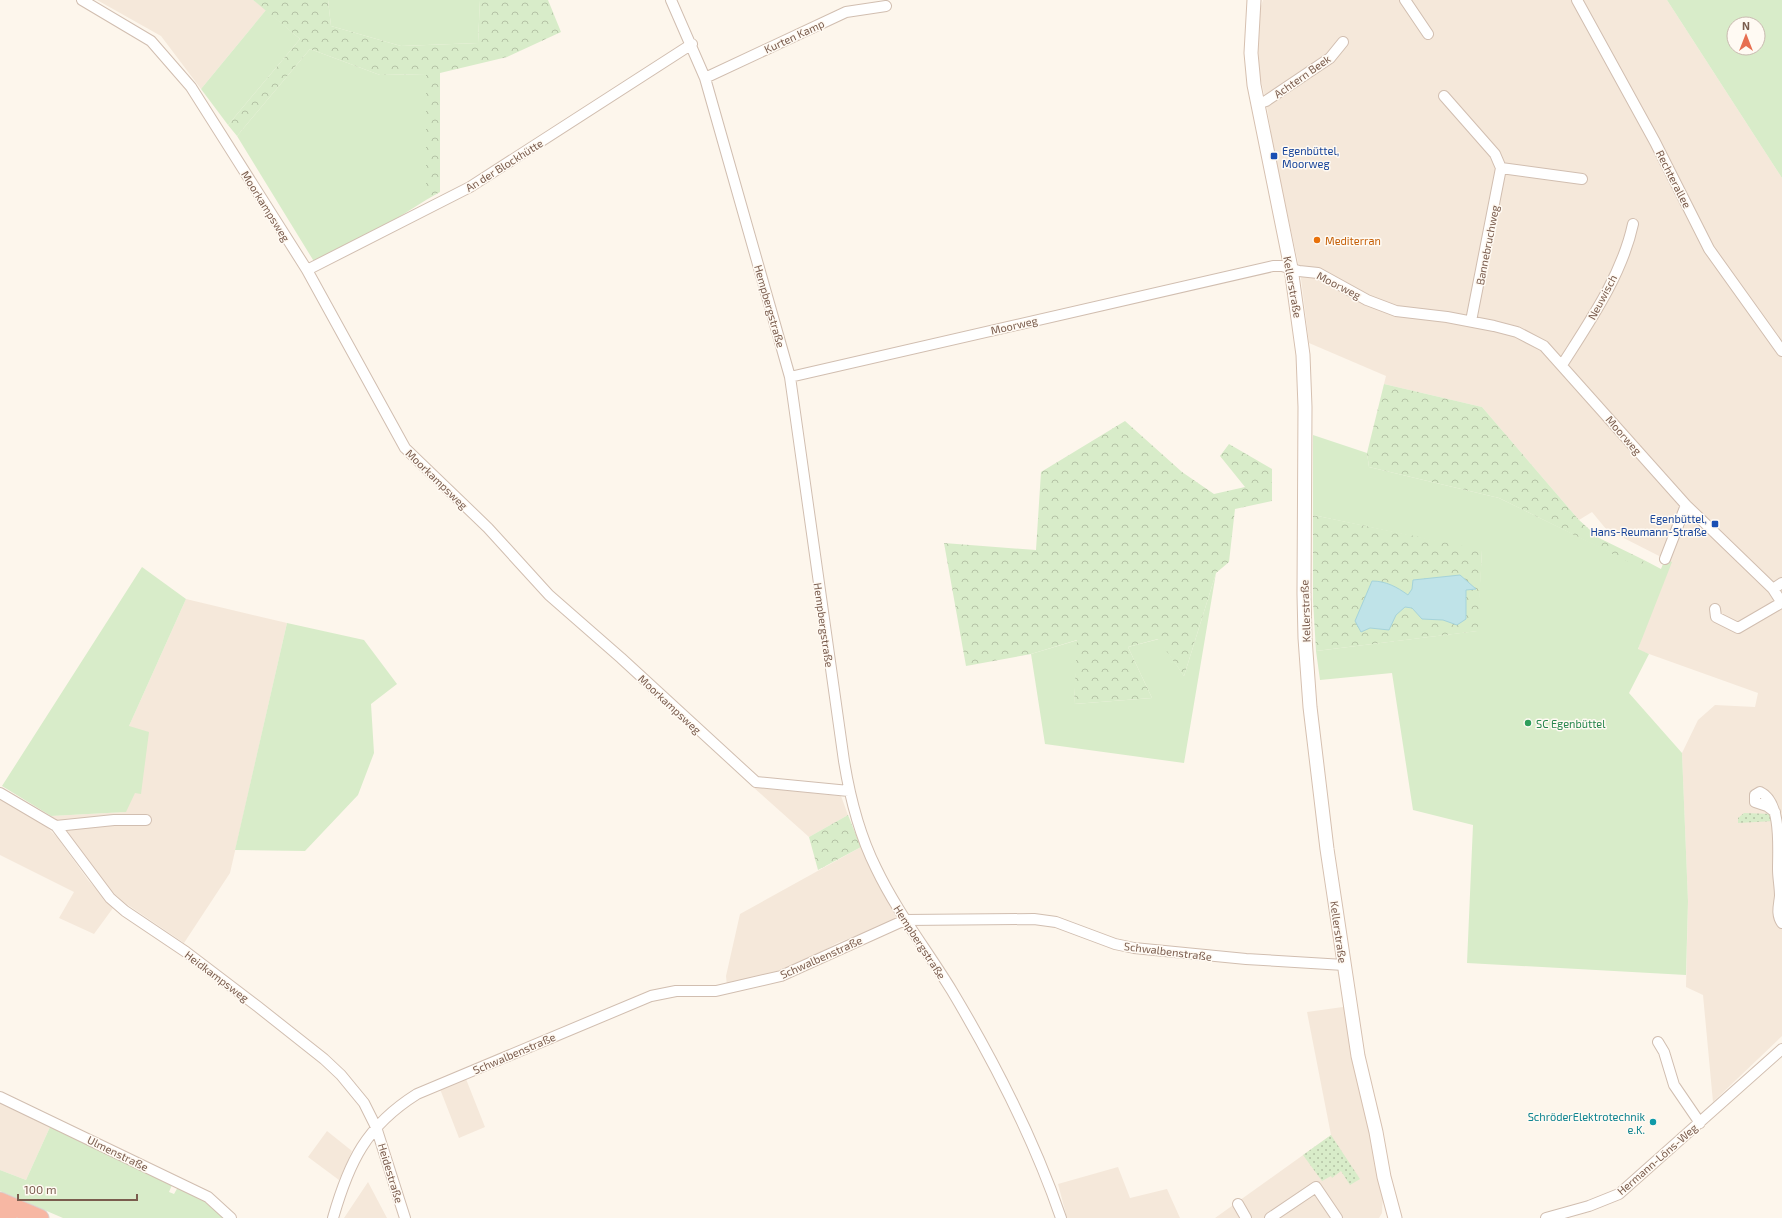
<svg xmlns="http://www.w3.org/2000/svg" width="1782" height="1218" viewBox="0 0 1782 1218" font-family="'Exo 2',sans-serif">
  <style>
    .residential { fill: #f5e8da }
    .grass { fill: #d8ecc9; fill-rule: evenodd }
    .forest { fill: url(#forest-crowns) }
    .park { fill: url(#park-dots) }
    .water { fill: #bfe3e8; stroke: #a5d3da }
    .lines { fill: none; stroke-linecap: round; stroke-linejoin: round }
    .minor-casing { stroke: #d1beb0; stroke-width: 12 }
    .secondary-casing { stroke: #d6c0b0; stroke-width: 15 }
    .motorway-casing { stroke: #dad1cd; stroke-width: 19 }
    .minor { stroke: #fff; stroke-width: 10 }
    .secondary { stroke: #fff; stroke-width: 13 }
    .motorway { stroke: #f7b7a3; stroke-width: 17 }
    .transit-dot { fill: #1a4fb4; stroke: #fffaf3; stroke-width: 1.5 }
    .food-dot { fill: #e8710a; stroke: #fffaf3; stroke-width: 1.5 }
    .leisure-dot { fill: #2e9e5b; stroke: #fffaf3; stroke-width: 1.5 }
    .culture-dot { fill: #0f9aa8; stroke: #fffaf3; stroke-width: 1.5 }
    .labels { text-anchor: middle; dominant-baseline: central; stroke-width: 3; stroke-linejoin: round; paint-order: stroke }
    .street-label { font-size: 11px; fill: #7a5c4d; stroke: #fffaf3 }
    .transit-label { font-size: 11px; fill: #164399; stroke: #fffaf3; text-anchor: start }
    .food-label { font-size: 11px; fill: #c56008; stroke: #fffaf3; text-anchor: start }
    .leisure-label { font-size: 11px; fill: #27864d; stroke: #fffaf3; text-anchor: start }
    .culture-label { font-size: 11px; fill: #0d838f; stroke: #fffaf3; text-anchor: end }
  </style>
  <defs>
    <pattern id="forest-crowns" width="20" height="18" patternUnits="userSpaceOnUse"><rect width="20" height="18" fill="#d8ecc9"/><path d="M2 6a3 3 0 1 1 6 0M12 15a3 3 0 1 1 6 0" fill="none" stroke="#b4c2a5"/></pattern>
    <pattern id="park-dots" width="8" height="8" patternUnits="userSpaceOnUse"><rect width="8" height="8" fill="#d8ecc9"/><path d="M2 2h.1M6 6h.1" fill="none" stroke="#b4c2a5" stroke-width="1.8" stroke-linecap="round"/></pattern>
  </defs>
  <rect width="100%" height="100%" fill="#fdf6ec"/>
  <path class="residential" d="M97,0H253L266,10L201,89L161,36Z
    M1263,0H1667L1782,178V1036L1713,1102L1703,995L1686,987L1688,901L1682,753L1698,720L1715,705L1755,707L1758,693L1638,650L1665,559L1606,529L1592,512L1579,520L1482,407L1384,384L1386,376L1309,343L1300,271L1275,158L1266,101L1259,73L1258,46L1259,12Z
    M186,599L287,623L230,873L184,943L125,903L110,890L67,832L51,816L126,812L129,726Z
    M753,787L841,796L848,815L809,837Z
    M0,799L43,823L57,837L88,880L113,908L94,934L59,918L74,892L0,855Z
    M861,847L898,920L837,943L781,976L727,986L726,976L740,914Z
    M1350,1006L1384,1177L1382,1213L1379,1218H1215L1331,1135L1307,1012Z
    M466,1079L485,1127L459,1138L440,1089Z
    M0,1103L50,1127L26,1180L0,1170Z
    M327,1131L352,1151L339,1180L308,1157Z
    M1118,1167L1130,1198L1167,1189L1180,1218H1067L1058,1184Z
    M368,1182L387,1218H344Z"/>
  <path class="grass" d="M328,0H480L478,43L401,46L331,26Z
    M1667,0H1782V178ZM1734,24H1758V48H1734Z
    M266,10L300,39L228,125L201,89Z
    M310,49L380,75L426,74V200L318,268L237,136Z
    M1313,435L1367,453L1369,467L1499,498L1641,567L1644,560L1661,569L1665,559L1672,562L1638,649L1649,654L1629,693L1682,753L1688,901L1686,975L1467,963L1473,825L1413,810L1392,673L1320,680L1316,651L1477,631L1482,551L1313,515Z
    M142,567L186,599L129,726L149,732L141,794L135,793L126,812L51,816L2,786Z
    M1216,573L1184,763L1045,744L1031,654L1078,640L1074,704L1152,698L1128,647L1159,639L1184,676Z
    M287,623L364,640L397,684L371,704L374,753L358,795L305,851L235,850Z
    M50,1127L172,1185L169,1192L174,1194L178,1187L210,1204L223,1218H63L0,1191V1170L26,1180Z"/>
  <path class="forest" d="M253,0H328L331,26L401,46L478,43L480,0H548L561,32L507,57L440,73V192L426,200V74L380,75L310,49L237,136L228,125L300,39Z
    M1384,384L1482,407L1579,520L1599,538L1644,560L1641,568L1499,498L1369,467L1367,453Z
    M1125,421L1182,472L1214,494L1245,487L1220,456L1229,444L1272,469V501L1235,509L1229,562L1216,573L1184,676L1158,639L1128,647L1152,698L1074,704L1077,640L1031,654L966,666L944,543L1036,550L1041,472Z
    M1313,515L1482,550L1478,631L1316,651L1313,601Z
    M848,815L861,847L818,870L809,837Z"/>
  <path class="park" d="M1744,813L1772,814L1774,821L1738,823V818Z
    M1331,1135L1360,1179L1350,1185L1341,1171L1332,1178L1331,1176L1322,1181L1303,1155Z"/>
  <path class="water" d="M1460,575L1476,589L1466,590V619L1457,625L1443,620L1422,619L1412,608L1405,607L1396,615L1389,630L1370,628L1361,632L1355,621L1372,581C1386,581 1397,587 1408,595L1412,589L1413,580Z"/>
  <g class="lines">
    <defs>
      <path id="minor" d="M82,0L151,41L191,87L307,270L405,448L488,528L549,595L621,658L756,782L849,791
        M671,0L705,78L790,377L844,761C850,798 859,834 876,868C897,912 927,950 952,991C995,1063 1034,1139 1061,1218
        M1405,0L1428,34
        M1577,0L1655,142L1709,249L1782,351
        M705,78L846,12L886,6
        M1444,96L1495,154L1501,168L1471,321
        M1257,104L1266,101L1330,58L1343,42
        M1501,168L1582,179
        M307,270L470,187L692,44
        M1562,365C1590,321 1622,275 1633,224
        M790,377L1273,266H1282L1299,271L1318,273L1367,300L1396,311L1447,317L1494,326L1517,332L1544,346L1686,505L1773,589L1782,603
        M1665,559L1686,505
        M1773,589L1782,583
        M1715,609L1716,617L1738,628L1781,603
        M0,793L56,826L110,898L125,911L186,952L257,1006L324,1059L341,1075L364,1103L376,1127L405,1218
        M1775,812L1767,806L1755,802V795L1760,792C1782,802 1778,848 1778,869C1778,878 1780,887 1780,896C1779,906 1776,914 1782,923
        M56,826L114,820H146
        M1658,1042L1664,1052L1674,1085L1700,1123
        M0,1097L208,1197L231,1218
        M1238,1204L1246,1218
        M333,1218C349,1162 366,1126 417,1094L651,996L676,991H716L781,976L905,920L1034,919L1056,922L1115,944L1134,948L1246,959L1344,965
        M1270,1218L1316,1187L1337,1218
        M1546,1218L1589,1206L1619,1194L1782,1049"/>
      <path id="secondary" d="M1254,0L1251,53L1254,85L1291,268L1303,355L1305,407L1304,594L1305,638L1310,707L1327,849L1358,1056L1376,1132L1384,1177L1395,1218"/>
      <path id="motorway" d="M0,1201L40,1218
        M0,1215L8,1218"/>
    </defs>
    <use href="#minor" class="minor-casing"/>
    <use href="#secondary" class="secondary-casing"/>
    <use href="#motorway" class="motorway-casing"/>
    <use href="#minor" class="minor"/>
    <use href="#secondary" class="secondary"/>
    <use href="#motorway" class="motorway"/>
  </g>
  <g class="transit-dot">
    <rect x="1270" y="152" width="8" height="8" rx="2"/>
    <rect x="1711" y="520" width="8" height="8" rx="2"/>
  </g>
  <circle class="food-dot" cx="1317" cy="240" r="4"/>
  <circle class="leisure-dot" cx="1528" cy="723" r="4"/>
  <circle class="culture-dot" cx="1653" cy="1122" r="4"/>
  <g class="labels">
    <g class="street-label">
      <text transform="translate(794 36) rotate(-25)">Kurten Kamp</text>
      <text transform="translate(1302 76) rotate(-35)">Achtern Beek</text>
      <text transform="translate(504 165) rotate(-32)">An der Blockhütte</text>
      <text transform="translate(1674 179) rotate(63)">Rechterallee</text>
      <text transform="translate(266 206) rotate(58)">Moorkampsweg</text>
      <text transform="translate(1487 245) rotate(-79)">Bannebruchweg</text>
      <text transform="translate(1339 285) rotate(27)">Moorweg</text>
      <text transform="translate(1293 287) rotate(80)">Kellerstraße</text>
      <text transform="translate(1602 297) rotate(-62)">Neuwisch</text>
      <text transform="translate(770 306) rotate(74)">Hempbergstraße</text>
      <text transform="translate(1014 325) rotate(-13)">Moorweg</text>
      <text transform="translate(1624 435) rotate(49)">Moorweg</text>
      <text transform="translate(437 479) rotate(44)">Moorkampsweg</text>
      <text transform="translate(1305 611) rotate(-92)">Kellerstraße</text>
      <text transform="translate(824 625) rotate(82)">Hempbergstraße</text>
      <text transform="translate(670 704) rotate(43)">Moorkampsweg</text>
      <text transform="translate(1339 932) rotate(82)">Kellerstraße</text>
      <text transform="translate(920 942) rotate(57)">Hempbergstraße</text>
      <text transform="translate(1168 951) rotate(7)">Schwalbenstraße</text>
      <text transform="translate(821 957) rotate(-24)">Schwalbenstraße</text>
      <text transform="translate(217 976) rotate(37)">Heidkampsweg</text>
      <text transform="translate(514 1053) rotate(-23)">Schwalbenstraße</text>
      <text transform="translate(118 1153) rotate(26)">Ulmenstraße</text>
      <text transform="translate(1657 1159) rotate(-41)">Hermann-Löns-Weg</text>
      <text transform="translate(391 1173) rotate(73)">Heidestraße</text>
    </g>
    <g class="transit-label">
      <text x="1282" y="150">Egenbüttel,<tspan x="1282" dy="13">Moorweg</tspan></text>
      <text x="1707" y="518" text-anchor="end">Egenbüttel,<tspan x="1707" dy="13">Hans-Reumann-Straße</tspan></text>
    </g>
    <g class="food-label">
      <text x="1325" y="240">Mediterran</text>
    </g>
    <g class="leisure-label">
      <text x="1536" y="723">SC Egenbüttel</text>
    </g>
    <g class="culture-label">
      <text x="1645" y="1116">SchröderElektrotechnik<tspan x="1645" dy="13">e.K.</tspan></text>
    </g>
  </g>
  <g transform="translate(1746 36)"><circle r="19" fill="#fffaf3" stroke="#cabbb1"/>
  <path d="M0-3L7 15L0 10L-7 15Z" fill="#e76f51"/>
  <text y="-6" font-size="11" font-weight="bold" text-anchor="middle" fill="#7a5c4d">N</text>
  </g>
  <path d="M18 1194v6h119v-6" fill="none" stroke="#7a5c4d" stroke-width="2"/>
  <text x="24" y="1194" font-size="12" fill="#7a5c4d" stroke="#fffaf3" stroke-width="3" paint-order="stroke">100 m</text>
</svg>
